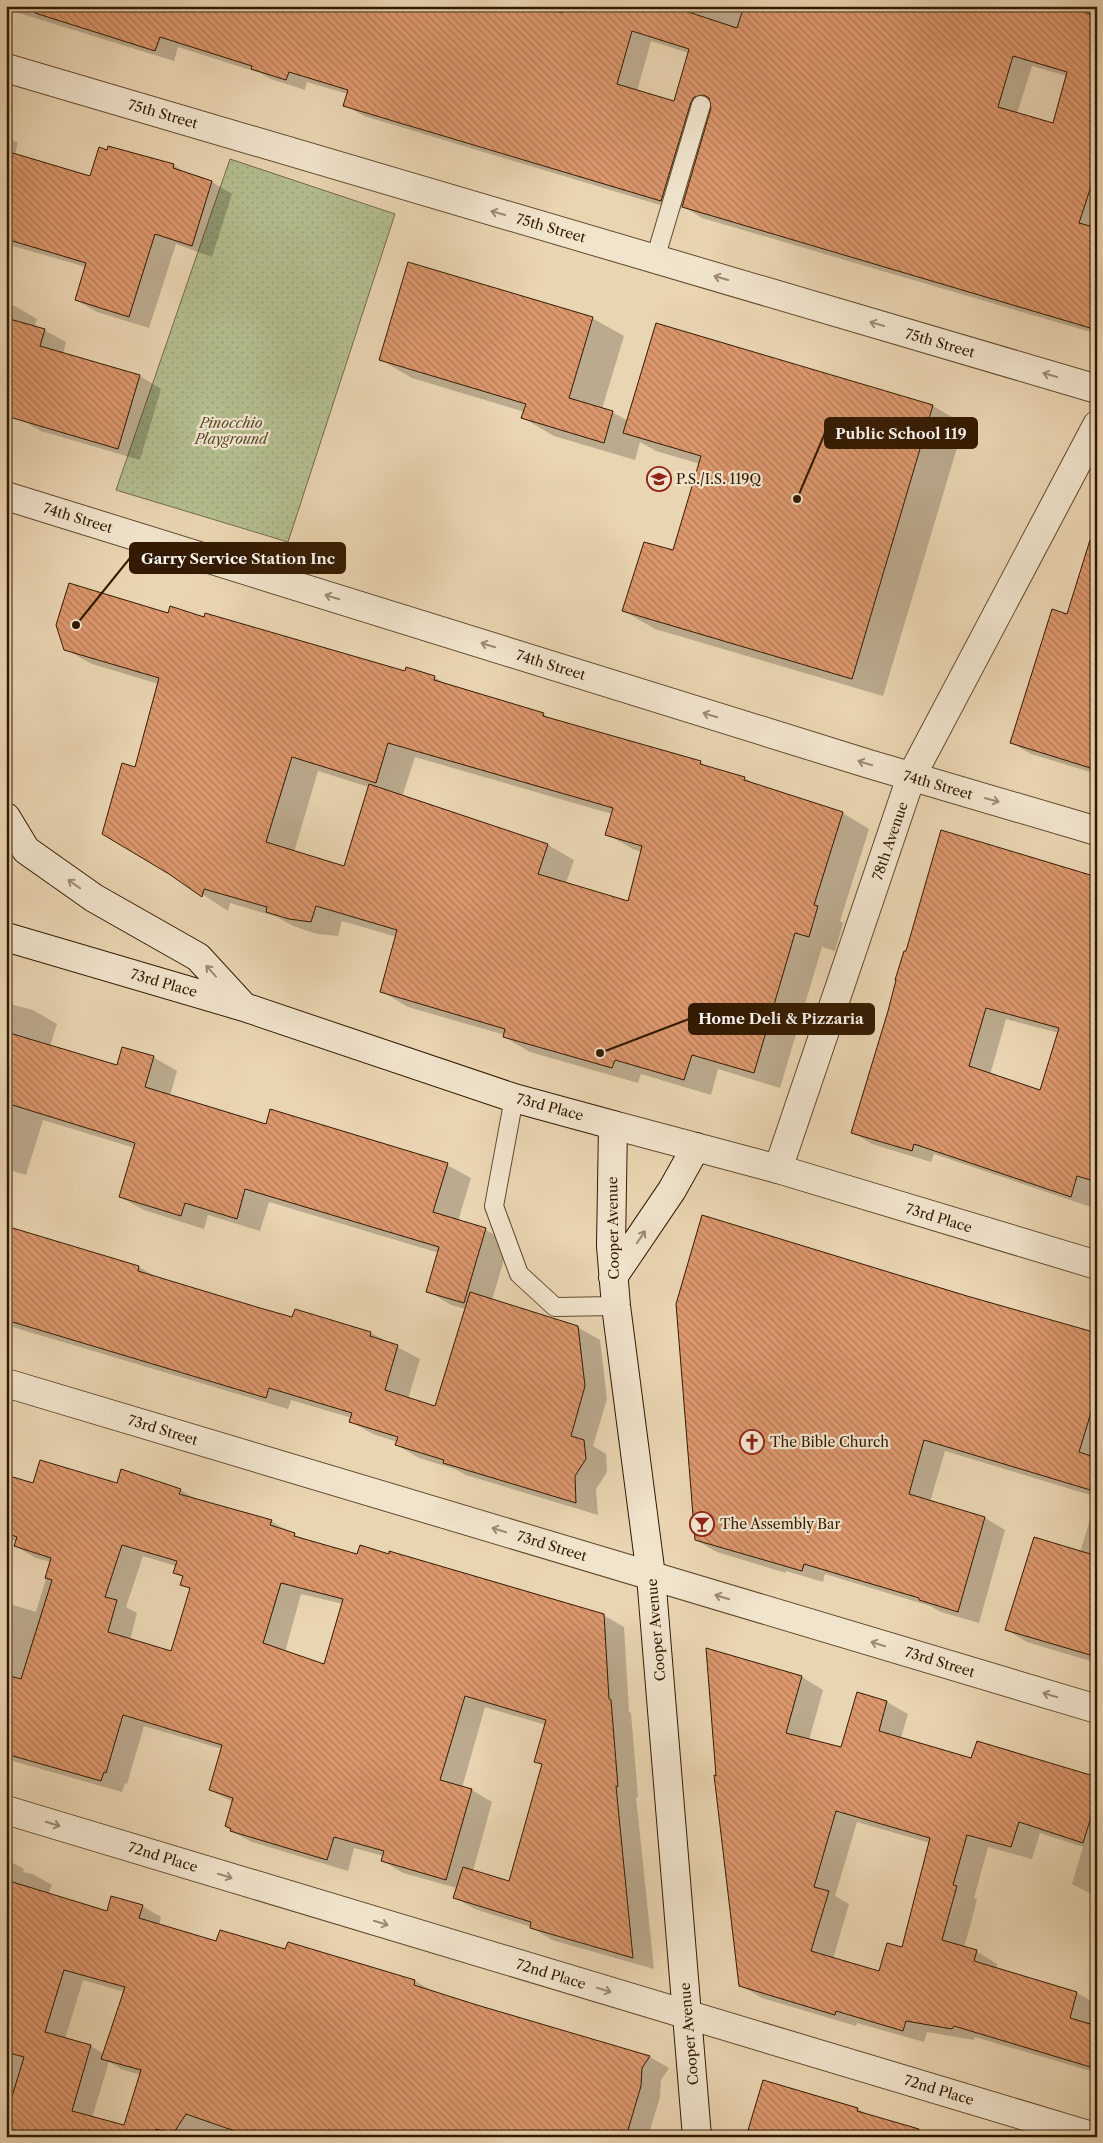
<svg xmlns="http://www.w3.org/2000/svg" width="1103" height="2143" viewBox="0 0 1103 2143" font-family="'Libre Caslon Text',serif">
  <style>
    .green { fill: url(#green-dots); stroke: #746c47 }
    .shadow { fill: #0003; fill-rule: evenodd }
    .building { fill: url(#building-back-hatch); stroke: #331a00; fill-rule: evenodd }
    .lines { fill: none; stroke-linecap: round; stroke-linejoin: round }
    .service-casing { stroke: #61492c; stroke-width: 20 }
    .minor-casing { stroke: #61492c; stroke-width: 30 }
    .tertiary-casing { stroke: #61492c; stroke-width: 30 }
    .secondary-casing { stroke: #331a00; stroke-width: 30 }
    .service { stroke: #f1e4cd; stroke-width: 18 }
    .minor { stroke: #f1e4cd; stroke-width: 28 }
    .tertiary { stroke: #f1e4cd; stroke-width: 28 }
    .secondary { stroke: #f1e4cd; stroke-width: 28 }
    .oneway { stroke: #9c8971 }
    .labels { text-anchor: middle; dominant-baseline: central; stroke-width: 4.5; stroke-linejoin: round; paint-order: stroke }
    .street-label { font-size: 14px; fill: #331a00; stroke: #f1e4cd }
    .park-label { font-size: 14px; font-style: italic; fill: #5a4b2b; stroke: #f1e4cd }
    .poi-label { font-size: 14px; fill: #331a00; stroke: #f1e4cd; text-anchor: start }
    .leader { fill: none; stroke: #331a00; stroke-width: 2 }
    .callout-dot { fill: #331a00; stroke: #f1e4cd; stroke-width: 2 }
    .callout { fill: #331a00; stroke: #331a00; stroke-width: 2 }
    .callout-label { font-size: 15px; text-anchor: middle; font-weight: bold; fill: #fff }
  </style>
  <defs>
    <pattern id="green-dots" width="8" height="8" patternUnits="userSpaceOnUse" patternTransform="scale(1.25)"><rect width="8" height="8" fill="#b4be8e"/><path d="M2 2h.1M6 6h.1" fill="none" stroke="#9ba379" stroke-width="1.8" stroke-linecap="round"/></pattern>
    <pattern id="building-back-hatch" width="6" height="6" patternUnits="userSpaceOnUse" patternTransform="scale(1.25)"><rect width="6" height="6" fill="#dc976d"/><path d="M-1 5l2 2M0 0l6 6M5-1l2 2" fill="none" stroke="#b37a57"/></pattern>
  </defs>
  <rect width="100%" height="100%" fill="#ead5b2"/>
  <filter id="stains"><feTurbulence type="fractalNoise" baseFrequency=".004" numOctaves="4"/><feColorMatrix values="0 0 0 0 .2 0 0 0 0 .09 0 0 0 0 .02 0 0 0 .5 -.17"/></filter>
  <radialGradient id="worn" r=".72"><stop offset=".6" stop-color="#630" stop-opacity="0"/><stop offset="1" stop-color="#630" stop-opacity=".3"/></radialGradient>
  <path class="green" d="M230,159L395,214L288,542L116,490Z"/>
  <path class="shadow" d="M6,6H1056L1097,18V334L702,218L682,206L680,211L364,116L345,105L348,94L307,82L305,90L271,79L260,73L178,47L174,61L6,9ZM651,41L689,53L674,103L637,91ZM1032,66L1067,76L1053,125L1017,114Z
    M6,136L18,143L15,154L91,177L173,165L190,175L212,182L232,194L212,257L176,244L149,328L97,312L76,300L86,267L6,244Z
    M6,304L15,306L37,319L34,327L44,330L66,342L63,354L140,376L161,389L140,460L41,431L20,419L6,397Z
    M592,318L624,336L602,409L612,412L628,421L933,406L964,424L883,696L655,629L624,611L674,551L700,464L656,451L640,442L635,460L554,436L523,418L525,412L412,378L381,360Z
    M1097,556V774L1031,754L1012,743Z
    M169,615L406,673L434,677L452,687L543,714L553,720L700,762L710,768L744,778L759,786L843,813L869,829L840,921L843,923L835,951L822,947L780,1088L718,1069L711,1095L641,1074L638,1083L530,1052L504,1037L505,1035L408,1007L381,991L397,937L342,921L338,936L317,934L293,926L277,917L230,903L228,911L170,873L136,768L159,684L92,664L65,649ZM415,757L612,814L606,834L633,849L642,852L629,903L566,883L574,860L548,845L402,797ZM318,771L369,787L345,868L294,852Z
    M1097,878V1189L1091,1207L934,1154L931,1162L872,1144L852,1132ZM1006,1019L1059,1033L1041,1092L990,1075Z
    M6,1003L33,1010L57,1024L50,1046L118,1066L153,1057L177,1071L170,1096L267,1125L447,1165L471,1178L458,1221L486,1230L509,1243L492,1300L577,1327L600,1340L607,1399L593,1446L606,1454L607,1472L596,1489L598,1515L466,1475L455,1469L419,1458L397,1445V1442L373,1434L351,1422L352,1418L291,1400L288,1409L6,1325V1227L139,1267L158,1278L293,1319L371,1333L420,1359L408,1399L435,1407L466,1309L451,1305L428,1291L439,1253L269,1202L260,1231L208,1215L204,1229L144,1210L120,1197L135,1148L43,1120L26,1175L6,1169Z
    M1054,1323L1097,1334V1497L945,1451L930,1502L985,1518L1005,1530L979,1623L941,1612L930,1606L825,1574L823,1582L786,1571V1573L717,1552L696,1540Z
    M6,1476L34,1484H118L180,1490L200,1501L271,1521L308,1542L358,1556L603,1615L624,1627L629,1712L631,1713L638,1797H636L654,1969L552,1940L531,1927L475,1909L454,1897L457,1888L403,1873L383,1861L384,1856L354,1848L348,1871L252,1842L231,1831L233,1802L210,1790L222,1749L144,1726L127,1784L125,1783L122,1792L6,1759V1603L36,1612L51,1562L36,1558L15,1546L16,1541L6,1538ZM143,1556L176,1566L174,1572L184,1578L182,1584L190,1589L172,1652L130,1640L137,1613L126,1607ZM301,1594L343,1604L324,1666L285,1652ZM485,1707L546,1725L536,1761L543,1765L510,1882L473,1871L492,1802L472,1790L462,1788Z
    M1097,1498V1663L1027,1642L1007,1630L1080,1552Z
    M708,1650L802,1677L823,1690L809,1740L842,1749L887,1702L908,1714L901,1738L972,1760L1097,1778V1897L1072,1884L1083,1847L1040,1833L1032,1859L988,1847L974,1898L977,1900L964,1948L976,1951L997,1964L996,1969L1077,1993L1097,2004L1092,2026L1097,2027V2073L975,2037L974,2040L927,2032L924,2042L857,2023L856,2026L762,1998L740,1985L718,1777ZM857,1822L930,1843L903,1949L880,1973L833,1959L849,1904L835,1896Z
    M6,1859L24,1869L23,1872L33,1874L52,1885L48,1894L107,1912L142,1906L161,1917L159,1925L217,1943L286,1951L288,1943L415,1981L434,1992L476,2006L650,2057L669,2068L661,2080L660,2097L648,2137H6ZM83,1980L125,1992L104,2054L91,2046L65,2039ZM109,2062L121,2069L141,2075L125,2127L92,2118Z
    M764,2081L858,2109L871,2116L908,2127L925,2137H752Z"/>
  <path class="building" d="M36,6H539L562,13L565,6H670L737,28L744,6H1061L1097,16V168L1079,223L1097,228V330L682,207L711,108L709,98L704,95L694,97L691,102L661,201L343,106L348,90L289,72L286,80L251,69L252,66L160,37L155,51L35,13ZM632,31L689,49L674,101L617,84ZM1013,56L1067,72L1053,123L998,107Z
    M108,146L174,164L173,168L212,181L192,246L155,234L129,317L75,300L86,263L6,239V151L90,176L99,147L107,150Z
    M408,262L593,317L569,398L613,411L604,443L521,418L526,404L379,360Z
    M6,318L45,329L40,346L140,375L118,449L6,416Z
    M656,323L933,405L852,679L622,611L644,542L673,550L701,456L623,433Z
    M1090,540L1097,541V770L1010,743L1052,609L1067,614Z
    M69,583L168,613L170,606L204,617L205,613L405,671L406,667L435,676L434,680L544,713L543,716L701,761L700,764L745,777L744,780L843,812L814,905L818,906L809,937L795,933L754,1073L692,1055L684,1080L615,1060L612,1068L503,1037L505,1029L380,992L397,930L316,906L311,922L289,919L266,912L267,907L204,889L202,897L169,874L102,834L122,763L135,767L159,678L64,650L56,625ZM388,743L613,808L605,835L642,846L628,901L538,874L548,844L369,784L344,866L266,842L292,757L376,783Z
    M941,830L1097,877V1182L1077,1176L1071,1197L914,1144L912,1151L851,1133L888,1011L896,980H895L904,951H906ZM986,1008L1059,1028L1040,1090L969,1066Z
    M6,1032L117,1065L122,1047L154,1056L145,1087L266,1124L270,1109L448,1163L433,1212L486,1228L464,1303L426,1292L439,1247L245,1189L237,1219L185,1203L181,1216L119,1197L135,1143L6,1103Z
    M702,1215L967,1296L1097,1333V1393L1079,1452L1097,1458V1492L924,1440L909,1494L985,1517L958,1612L919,1600V1598L804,1564L802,1571L695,1540L676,1304Z
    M6,1226L139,1266L138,1271L260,1308L292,1317L295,1309L371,1332L370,1336L398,1345L385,1390L435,1406L470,1292L578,1326L585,1386L571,1436L584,1440L586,1459L575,1476L576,1503L443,1463L444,1460L395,1445L398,1437L349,1422L352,1413L269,1388L266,1398L6,1320Z
    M40,1460L117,1483L121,1469L181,1489L179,1494L272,1520L270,1525L295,1533L294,1536L357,1554L360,1545L389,1554V1551L604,1614L609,1699L611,1700L618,1787L616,1786L633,1958L530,1928L531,1922L453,1898L463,1867L509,1881L542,1764L534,1762L546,1720L465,1696L440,1780L472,1789L446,1880L381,1861L384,1851L334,1837L327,1860L230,1831L231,1829L225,1826L233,1798L209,1790L222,1745L123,1715L106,1773L104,1772L101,1781L6,1754V1675L21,1679L52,1580L45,1578L51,1558L14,1546L17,1537L6,1533V1475L33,1483ZM122,1545L177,1561L173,1573L183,1576L180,1585L190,1588L171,1651L108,1632L117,1600L105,1597ZM281,1583L343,1599L324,1664L263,1643Z
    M1034,1537L1097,1556V1657L1005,1630Z
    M706,1648L802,1676L786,1733L841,1747L857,1692L887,1701L879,1731L971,1758L977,1741L1097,1777V1798L1083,1843L1019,1822L1011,1847L967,1835L953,1885L957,1886L942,1940L977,1950L974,1961L1077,1992L1070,2018L1097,2026V2069L954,2026L952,2029L906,2021L903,2031L836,2011L835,2015L739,1986L714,1775L716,1776ZM836,1811L930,1838L902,1947L887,1943L879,1971L811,1951L829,1891L814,1887Z
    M6,1880L107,1911L111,1896L143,1905L139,1918L216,1941L220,1930L285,1949L288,1942L415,1980L414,1985L477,2005L650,2056L642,2068L641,2086L626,2137H252L186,2114L173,2134L156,2129L154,2137H6V2116L24,2057L6,2052ZM64,1970L125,1987L101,2059L141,2070L124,2125L72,2111L91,2045L45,2032Z
    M763,2080L858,2108L857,2111L919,2129L918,2137H746Z"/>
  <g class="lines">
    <defs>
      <path id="service" d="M655,259L701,105
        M514,1098L494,1206L519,1274L555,1307L616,1306"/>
      <path id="minor" d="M6,68L1097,389
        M6,496L869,764L1097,831
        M778,1169L911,777L1097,425
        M6,1383L1097,1709
        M6,1810L1095,2137"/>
      <path id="tertiary" d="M613,1125L778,1169L1097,1265"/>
      <path id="secondary" d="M6,817L26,850L94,898L198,957L244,1007
        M6,937L244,1007L514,1098L613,1125L611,1246L616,1306L651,1576L697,2137
        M613,1277L672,1190L696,1147"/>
    </defs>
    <use href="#service" class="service-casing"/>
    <use href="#minor" class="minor-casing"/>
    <use href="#tertiary" class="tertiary-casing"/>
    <use href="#secondary" class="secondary-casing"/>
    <use href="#service" class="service"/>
    <use href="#minor" class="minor"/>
    <use href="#tertiary" class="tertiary"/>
    <use href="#secondary" class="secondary"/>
  </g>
  <defs><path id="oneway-shaft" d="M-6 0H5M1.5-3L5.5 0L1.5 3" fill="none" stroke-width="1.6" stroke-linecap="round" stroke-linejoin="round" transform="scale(1.25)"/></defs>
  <g class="oneway">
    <use href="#oneway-shaft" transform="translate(498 213) rotate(-164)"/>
    <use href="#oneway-shaft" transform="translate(721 278) rotate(-164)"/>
    <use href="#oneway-shaft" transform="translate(877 324) rotate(-164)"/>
    <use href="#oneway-shaft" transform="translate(1050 375) rotate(-164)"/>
    <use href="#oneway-shaft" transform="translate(332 597) rotate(-163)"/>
    <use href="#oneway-shaft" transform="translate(488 645) rotate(-163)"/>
    <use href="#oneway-shaft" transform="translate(710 715) rotate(-163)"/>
    <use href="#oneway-shaft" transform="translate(865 763) rotate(-163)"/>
    <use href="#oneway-shaft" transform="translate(992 800) rotate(16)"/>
    <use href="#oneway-shaft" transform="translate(74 884) rotate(-145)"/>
    <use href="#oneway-shaft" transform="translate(211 971) rotate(-132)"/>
    <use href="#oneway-shaft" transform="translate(641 1237) rotate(-56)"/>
    <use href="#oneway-shaft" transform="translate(499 1530) rotate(-163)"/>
    <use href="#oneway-shaft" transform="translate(722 1597) rotate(-163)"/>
    <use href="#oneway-shaft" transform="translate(878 1644) rotate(-163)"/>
    <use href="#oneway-shaft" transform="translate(1050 1695) rotate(-163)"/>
    <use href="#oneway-shaft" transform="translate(53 1824) rotate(17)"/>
    <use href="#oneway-shaft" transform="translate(225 1876) rotate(17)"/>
    <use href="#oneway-shaft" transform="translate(381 1923) rotate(17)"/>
    <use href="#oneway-shaft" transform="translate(604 1990) rotate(17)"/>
  </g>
  <defs>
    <symbol id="school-ring" viewBox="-11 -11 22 22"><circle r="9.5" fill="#f1e4cd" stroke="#8f2418" stroke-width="1.5"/><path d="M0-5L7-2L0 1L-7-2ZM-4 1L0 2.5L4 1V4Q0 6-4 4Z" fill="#8f2418"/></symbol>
    <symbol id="church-ring" viewBox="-11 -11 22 22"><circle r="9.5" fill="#f1e4cd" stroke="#8f2418" stroke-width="1.5"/><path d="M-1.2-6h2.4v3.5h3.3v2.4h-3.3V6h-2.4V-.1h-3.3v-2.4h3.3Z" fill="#8f2418"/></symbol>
    <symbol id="bar-ring" viewBox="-11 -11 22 22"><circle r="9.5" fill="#f1e4cd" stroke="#8f2418" stroke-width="1.5"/><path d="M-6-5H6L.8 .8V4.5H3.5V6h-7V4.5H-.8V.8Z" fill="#8f2418"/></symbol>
  </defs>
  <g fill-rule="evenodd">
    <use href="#school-ring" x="645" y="465" width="28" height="28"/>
    <use href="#church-ring" x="738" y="1428" width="28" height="28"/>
    <use href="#bar-ring" x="688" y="1510" width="28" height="28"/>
  </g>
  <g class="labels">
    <g class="street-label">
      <text transform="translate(163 114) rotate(16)">75th Street</text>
      <text transform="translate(551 228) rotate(16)">75th Street</text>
      <text transform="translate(940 343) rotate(16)">75th Street</text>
      <text transform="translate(78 518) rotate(17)">74th Street</text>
      <text transform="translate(551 665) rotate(17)">74th Street</text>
      <text transform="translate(938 785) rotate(16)">74th Street</text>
      <text transform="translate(890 841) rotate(-71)">78th Avenue</text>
      <text transform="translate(164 983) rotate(16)">73rd Place</text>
      <text transform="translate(550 1107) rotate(15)">73rd Place</text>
      <text transform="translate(939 1218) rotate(17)">73rd Place</text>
      <text transform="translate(613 1228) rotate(-91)">Cooper Avenue</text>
      <text transform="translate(163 1430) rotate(17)">73rd Street</text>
      <text transform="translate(552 1546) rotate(17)">73rd Street</text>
      <text transform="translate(656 1630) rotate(-95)">Cooper Avenue</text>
      <text transform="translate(940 1662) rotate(17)">73rd Street</text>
      <text transform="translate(163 1857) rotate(17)">72nd Place</text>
      <text transform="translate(551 1974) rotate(17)">72nd Place</text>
      <text transform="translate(689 2034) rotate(-95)">Cooper Avenue</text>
      <text transform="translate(939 2090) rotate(17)">72nd Place</text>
    </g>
    <g class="park-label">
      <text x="231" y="423">Pinocchio<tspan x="231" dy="16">Playground</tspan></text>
    </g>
    <g class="poi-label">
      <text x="676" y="479">P.S./I.S. 119Q</text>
      <text x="770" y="1442">The Bible Church</text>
      <text x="720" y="1524">The Assembly Bar</text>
    </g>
  </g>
  <path class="leader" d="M797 499L825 433M76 625L130 558M600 1053L689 1019"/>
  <g class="callout-dot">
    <circle cx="797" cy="499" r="5"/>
    <circle cx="76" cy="625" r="5"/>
    <circle cx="600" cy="1053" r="5"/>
  </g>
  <g class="callout">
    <rect x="825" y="418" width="152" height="30" rx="5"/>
    <rect x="130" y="543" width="215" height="30" rx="5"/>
    <rect x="689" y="1004" width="185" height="30" rx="5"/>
  </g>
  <g class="callout-label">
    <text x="901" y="439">Public School 119</text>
    <text x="238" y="564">Garry Service Station Inc</text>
    <text x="781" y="1024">Home Deli &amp; Pizzaria</text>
  </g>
  <rect width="1103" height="2143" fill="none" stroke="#ead5b2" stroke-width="25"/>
  <rect x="8" y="8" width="1088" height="2128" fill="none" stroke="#331a00" stroke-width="2.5"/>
  <rect x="12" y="12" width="1078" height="2118" fill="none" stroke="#331a00"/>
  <rect width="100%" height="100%" filter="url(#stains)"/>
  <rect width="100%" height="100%" fill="url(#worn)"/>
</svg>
